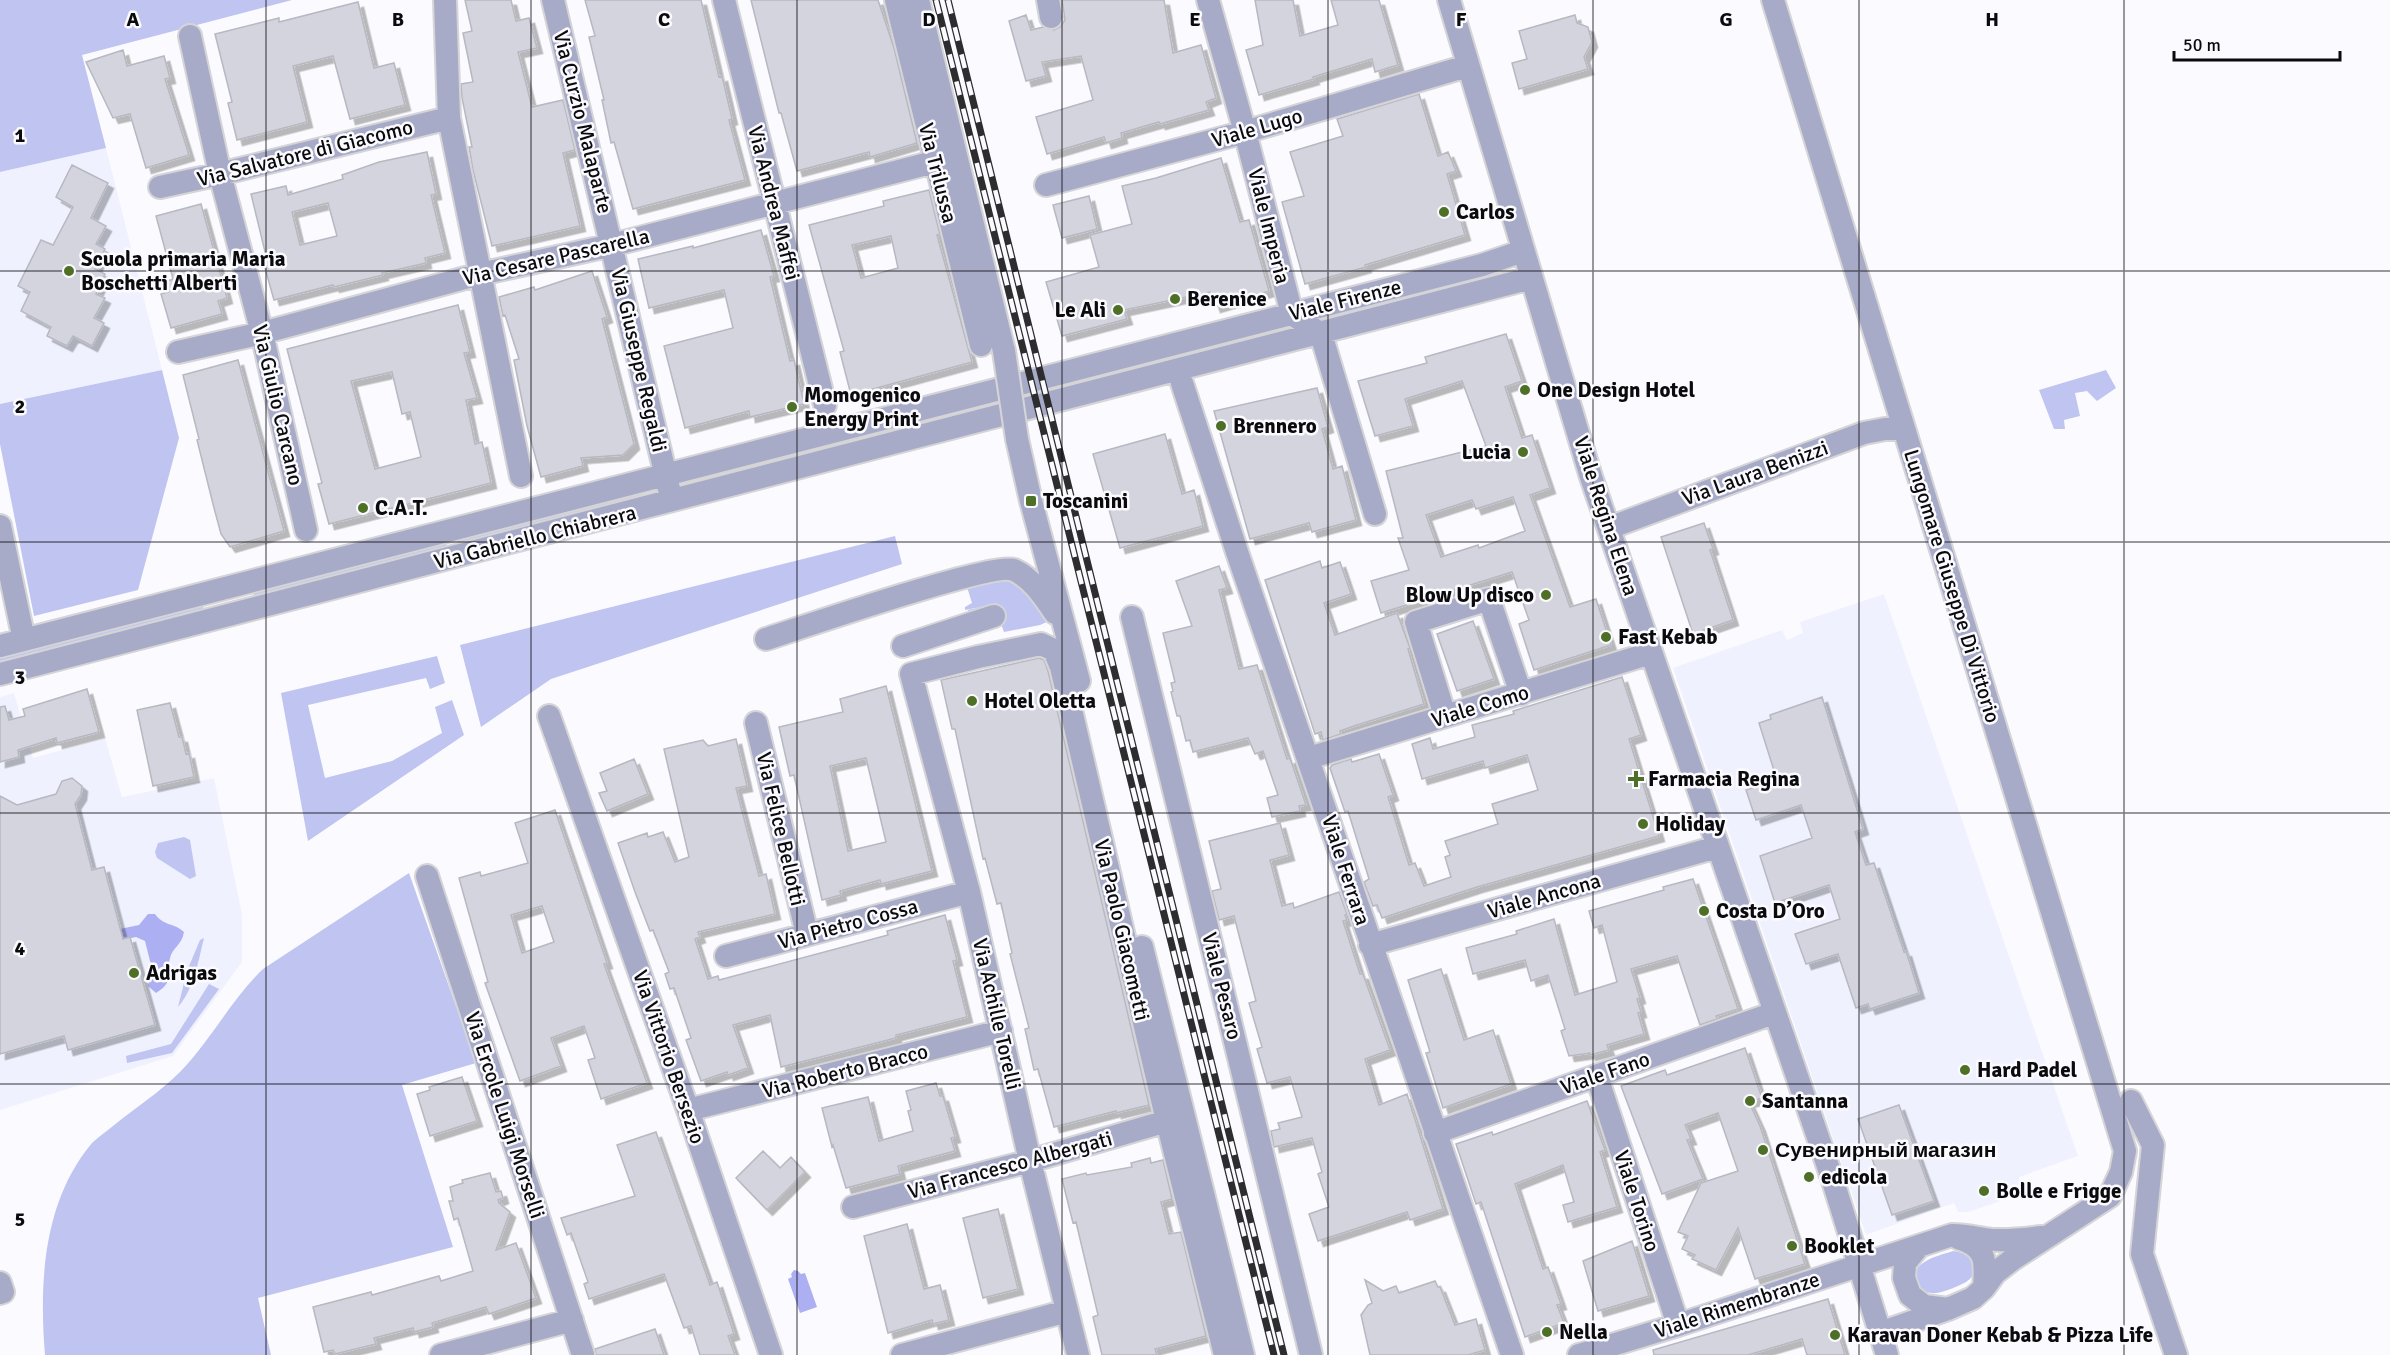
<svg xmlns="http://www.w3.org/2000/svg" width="2390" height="1355" viewBox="0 0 2390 1355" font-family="Signika,sans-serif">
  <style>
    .built { fill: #eff1fe }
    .green { fill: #bfc4f1 }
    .water { fill: #acb0f3 }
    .building { fill: #d3d4dd; stroke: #b7b8c1; stroke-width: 1.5; fill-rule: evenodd; filter: url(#shadow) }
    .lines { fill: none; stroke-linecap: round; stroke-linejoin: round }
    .minor-casing { stroke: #d5d5d8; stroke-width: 26 }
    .minor { stroke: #a8abc8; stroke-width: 22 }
    .rail-casing { stroke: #2d2d30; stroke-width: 7 }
    .rail { stroke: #fbfbff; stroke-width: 4.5; stroke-dasharray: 14; stroke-linecap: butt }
    .minor-bridge-casing { stroke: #d5d5d8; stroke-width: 26; stroke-linecap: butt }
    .minor-bridge { stroke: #a8abc8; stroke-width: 22 }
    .grid { fill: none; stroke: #0b0b0e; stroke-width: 1.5; stroke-opacity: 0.55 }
    .poi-dot { fill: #4d6f26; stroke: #fbfbff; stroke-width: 2 }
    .labels { text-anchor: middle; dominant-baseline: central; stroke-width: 5; stroke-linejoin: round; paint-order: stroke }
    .street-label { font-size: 21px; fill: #0b0b0e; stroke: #fbfbff }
    .poi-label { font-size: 21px; font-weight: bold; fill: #0b0b0e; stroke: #fbfbff; text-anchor: start }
    .grid-label { font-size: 20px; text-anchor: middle; font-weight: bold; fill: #0b0b0e; stroke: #fbfbff; stroke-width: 5; stroke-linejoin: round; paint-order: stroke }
  </style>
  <defs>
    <filter id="shadow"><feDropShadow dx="5.5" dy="5.5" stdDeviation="0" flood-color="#0004"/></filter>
  </defs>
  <rect width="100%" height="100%" fill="#fbfbff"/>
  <path class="built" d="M106,148L162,370L0,404V172Z
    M1884,594L2078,1156L2019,1177L2021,1194L1968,1212H1958L1954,1203L1866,1235L1673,668L1782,630L1787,640L1803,633L1800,622Z
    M14,693L33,758L105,738L122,797L214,778L242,914V962L173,1056L0,1110V697Z"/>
  <path class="green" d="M0,0H292L82,55L106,148L0,172Z
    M1476,276L1477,281L1328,321L1327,316Z
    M1278,329L1279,333L951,419L949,414Z
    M162,370L179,438L138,590L34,616L0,444V404Z
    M2106,370L2116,388L2097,401L2087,391L2075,393L2080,416L2064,420L2065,429H2054L2039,390Z
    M641,493L642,498L458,545L457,540Z
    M895,536L902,564L551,679L481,727L460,645Z
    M446,543L447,547L254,597L253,593Z
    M1010,579L1023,589L1049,621L1040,625L1004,632L995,608L970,619L968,610L981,607L965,610V607L972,603L967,587Z
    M203,606L204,611L0,663V658Z
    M437,656L445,683L430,689L426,678L308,705L325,778L392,761L442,733L435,707L452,700L464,735L308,841L281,693Z
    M184,837L190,840L196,876L190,879L157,858L155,852L158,843Z
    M409,873L476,1063L402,1085L453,1247L258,1298L271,1355H45C39,1283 43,1201 92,1143C98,1137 106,1132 113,1126C135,1108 160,1092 180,1072C211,1040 231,1000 263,969Z
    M204,938C198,962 194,989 178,1007L187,971L200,940Z
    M209,984L219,989L172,1053L127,1063L126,1056L171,1044Z
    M1953,1251C1970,1252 1984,1270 1966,1282C1959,1286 1944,1292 1936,1293C1918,1296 1907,1273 1923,1263C1931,1257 1944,1254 1953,1251Z"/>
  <path class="water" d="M148,914H155C163,926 175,923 184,932C182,945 172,948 170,958C166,975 175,981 156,993L148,986L151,965L145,941L136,937L85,948L101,933L139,925Z
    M794,1270L798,1271L801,1274L805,1273L817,1307L800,1313L788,1279L792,1277L791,1274Z"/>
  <path class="building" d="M465,0H511L516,21L529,18L537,48L518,52L532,107L563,100L575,150L563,153L580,226L492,246L473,170L469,147H472L462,98L461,84L473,82L463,33L472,31Z
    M585,0H701L719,77L722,76L732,119L729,120L745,180L633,209L614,142L611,143L602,100H604L589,37L595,36Z
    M751,0H878L894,48L917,143L870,157L869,152L797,171L781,113H779Z
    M1062,0H1164L1173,53L1201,45L1216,98L1206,102L1209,110L1160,124L1159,122L1121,133L1122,138L1106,143L1104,137L1047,154L1036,117L1093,100L1081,56L1042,62L1046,76L1026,81L1009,21L1026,15L1031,30L1043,27L1054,30L1060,27L1065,20Z
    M1255,0H1293L1300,36L1338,25L1331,0H1379L1398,65L1375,72L1372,59L1313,77L1314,79L1259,95L1246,50L1263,45Z
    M358,2L374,68L394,63L405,105L350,119L333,56L293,66L307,122L237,140L228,103L232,102L215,34L279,18V22Z
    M1575,15L1577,23L1588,27L1592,42L1584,57L1588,69L1519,89L1512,63L1527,59L1519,31Z
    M123,50L127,66L164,56L170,78L165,79L189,155L146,168L130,114L113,118L86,62Z
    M1419,94L1438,156L1448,152L1456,171L1447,174L1465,235L1365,265L1366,267L1305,284L1282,202L1304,196L1290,152L1343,136L1337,119Z
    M427,152L436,194L431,195L445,253L425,258L426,263L382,273L383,275L334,287L333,285L274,300L263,261L267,260L251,194L286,186L288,195L343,179L342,175L379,162ZM328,203L337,236L300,245L292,212Z
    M1221,158L1240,222L1249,220L1269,291L1215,307L1210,292L1124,310L1127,319L1062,336L1046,282L1099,267L1090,235L1132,224L1122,186L1156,178Z
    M72,165L108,183L91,218L106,226L96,244L105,249L95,269L105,274L96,294L105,298L94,318L104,323L92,346L73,336L67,346L47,336L51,327L21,311L30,292L18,286L41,240L53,245L73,207L56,197Z
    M929,190L940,235H937L972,362L851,395L840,352L844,351L809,225L884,206L883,201ZM891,236L898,268L861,278L852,245Z
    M1089,196L1097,229L1062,238L1053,205Z
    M201,204L227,298L218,301L222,314L171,328L161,294L168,292L165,282L173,279L156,216Z
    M761,230L774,276L770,277L790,361L794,360L804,404L750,417L749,411L685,428L664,346L733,328L724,290L649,308L638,259L693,246V248Z
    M592,271L607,317L602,319L634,444L623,455L581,458L583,466L541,477L527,426L514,360L519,359L505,315L503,316L499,297L534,287L535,290Z
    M458,305L470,352L464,353L477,398L466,400L475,444L482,442L491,483L329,524L318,484L322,483L287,349ZM392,372L402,414L410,412L421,457L375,469L351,381Z
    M1506,334L1522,381L1505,387L1522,438L1532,435L1550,488L1530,495L1570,607L1596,599L1611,645L1534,670L1519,624L1529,620L1512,572L1381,613L1371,581L1409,570L1398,538H1403L1386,471L1486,446L1462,381L1405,399L1413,426L1375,436L1358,381L1427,363L1425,357ZM1513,497L1525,531L1479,548L1478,545L1441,557L1426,515L1472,500L1476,509Z
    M238,360L284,531L230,547L221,534L214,508L197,440L199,439L183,375Z
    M1317,388L1328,427L1322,429L1333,469L1342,466L1356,520L1312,532L1309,523L1250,539L1214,411Z
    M1165,434L1182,494L1194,490L1203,526L1120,548L1093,454Z
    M1704,523L1713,549L1710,550L1733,620L1693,634L1661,537Z
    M1320,561L1322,568L1340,562L1351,594L1324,603L1335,635L1397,613L1410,648L1408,649L1424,704L1354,726L1340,731L1341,734L1323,740L1321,732L1315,734L1265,580Z
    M1219,566L1227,588L1219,590L1239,669L1257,665L1287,759L1290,758L1306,805L1299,806L1300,811L1272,817L1267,798L1278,795L1263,751L1255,754L1248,738L1193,752L1190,740L1186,741L1180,716H1177L1171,692L1173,691L1171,683L1175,682L1163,633L1192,626L1176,581Z
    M1473,621L1494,679L1457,691L1437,634Z
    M1039,658L1044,660L1048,671L1149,1105L1116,1113V1111L1054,1127L1038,1069L1034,1070L1025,1029L1029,1028L1010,954L1012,953L1001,903L997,904L985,858L983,859L955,729H952L941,680Z
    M1622,677L1641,735L1629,739L1659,836L1477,887L1382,918L1377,905L1373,906L1364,882L1369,879L1348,811L1345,812L1330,768L1332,765L1351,759L1352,762L1379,754L1393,795L1388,797L1409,865L1415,863L1424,886L1451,877L1445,857L1450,855L1445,841L1498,824L1492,804L1538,790L1527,755L1485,768L1483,761L1422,779L1412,744L1430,738L1433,749L1475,737L1472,725L1514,714L1513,711Z
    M886,686L932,871L881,884L880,880L840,891L841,895L822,900L794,775L790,776L779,727L843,712L840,699ZM866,758L886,842L848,851L830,766Z
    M87,689L99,732L57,743L56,738L18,750L19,757L0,762V707L5,706L9,720L25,716L23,709Z
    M1822,697L1863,829L1855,832L1866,865L1874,863L1904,952L1906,951L1919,993L1870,1009L1868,1004L1856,1008L1838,954L1806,964L1795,934L1840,919L1829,885L1775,903L1760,856L1812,838L1801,805L1756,820L1746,790L1777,780L1759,723L1771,719L1770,715Z
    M170,703L179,737H182L186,754L189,753L194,777L153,786L137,710Z
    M736,739L747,786L736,788L759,876L766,874L775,914L698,932L700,937L695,939L708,979L718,976L719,980L888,935L887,931L945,915L957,960L953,961L967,1017L896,1035V1038L781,1067L770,1015L733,1025L748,1068L728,1075L727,1072L701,1081L686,1040L691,1038L674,988L670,989L665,974L669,972L653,930L650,931L635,892L618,843L647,833L648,837L663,832L675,862L689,857L664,749L703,740L708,746Z
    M634,759L648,794L607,811L599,793L607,791L600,773Z
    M72,778L82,786L81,795L75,804L92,870L104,867L123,939L130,937L155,1025L68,1050L64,1036L0,1054V796L17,805L56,794L62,781Z
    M555,810L607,963L604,964L647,1083L601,1099L588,1060L595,1058L584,1026L551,1038L561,1066L520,1081L485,983L488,982L459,878L480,872L481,876L528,863L515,823ZM542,906L554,942L522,953L511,915Z
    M1280,823L1289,855L1270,860L1282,906L1293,903L1294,908L1339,892L1347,914L1345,915L1347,920L1343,921L1360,974H1363L1390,1050L1365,1059L1379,1105L1407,1094L1443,1209L1410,1220L1407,1212L1318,1241L1309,1214L1329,1207L1318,1174L1322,1172L1312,1138L1274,1147L1271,1131L1280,1129L1278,1123L1302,1117L1290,1077L1267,1083L1257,1049L1262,1047L1249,1003L1256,1001L1234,916L1219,920L1212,891L1221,889L1209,841Z
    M1693,879L1738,1009L1716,1016L1717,1019L1700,1025L1677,956L1631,969L1640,998L1637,999L1641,1012L1638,1013L1644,1034L1607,1045L1609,1050L1590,1055V1053L1569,1056L1561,1031L1565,1029L1548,975L1531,981L1525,960L1473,974L1466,948L1517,934L1516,931L1554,919L1575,995L1617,982L1602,925L1594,928L1589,911L1664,890L1663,887Z
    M1441,969L1464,1040L1493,1030L1511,1084L1443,1108L1426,1053L1430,1052L1408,980Z
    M1745,1048L1762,1098L1749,1102L1760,1126L1805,1264L1755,1279L1738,1228L1716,1270L1692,1259L1695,1255L1682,1249L1688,1236L1678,1232L1701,1183L1738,1171L1718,1113L1685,1125L1691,1139L1687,1140L1703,1179L1662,1194L1621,1086L1665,1070L1667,1075Z
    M462,1077L477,1121L430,1136L417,1094L430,1090L429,1087Z
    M936,1083L940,1096H943L955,1137L951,1138L955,1151L898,1166L900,1174L846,1188L833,1145L832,1147L822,1108L868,1097L879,1141L913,1131L908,1111L911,1110L906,1091Z
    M1587,1101L1605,1150L1600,1152L1617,1207L1568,1222L1563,1205L1574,1202L1563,1165L1515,1184L1543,1269L1548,1267L1561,1304L1557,1305L1564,1323L1525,1337L1481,1202L1476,1204L1456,1144L1492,1132L1493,1135Z
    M1899,1105L1934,1201L1892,1215L1858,1119Z
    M656,1132L710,1285L717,1282L734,1334L728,1336L735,1355H700L691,1326L684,1328L664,1274L589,1299L584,1284L588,1282L571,1233L567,1235L561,1218L635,1196L617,1145Z
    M763,1151L780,1168L791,1157L805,1172L767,1210L736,1178Z
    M1150,1158L1151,1163L1163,1160L1172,1199L1161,1202L1169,1234L1181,1232L1206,1336L1155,1349L1157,1355H1102L1093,1317L1098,1315L1076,1222L1073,1223L1062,1179L1086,1173L1087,1175L1132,1167L1131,1163Z
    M490,1173L496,1192L501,1191L503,1198L498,1200L499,1203L510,1212L496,1250L516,1243L536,1298L489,1314L486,1307L432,1323L433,1327L414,1332L413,1328L374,1338L376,1344L335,1354L333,1350L324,1352L313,1307L371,1292L372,1295L439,1276L441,1281L473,1271L458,1218L454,1220L449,1201H453L450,1187L463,1183L462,1180Z
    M998,1209L1018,1289L983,1298L963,1218Z
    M907,1224L924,1289L940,1285L949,1320L933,1324L932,1320L888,1333L864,1236Z
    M1632,1241L1649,1296L1598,1311L1583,1261Z
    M1365,1280L1383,1291L1396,1286L1399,1293L1435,1281L1438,1287H1440L1455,1325L1476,1319L1485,1350L1468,1355H1370L1361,1315L1368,1305L1372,1303Z
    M1828,1299L1845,1355H1807L1802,1339L1748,1355H1654L1653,1350Z
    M655,1329L664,1355H596L595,1349Z"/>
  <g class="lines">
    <defs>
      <path id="minor" d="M445,0L449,118L521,476
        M553,0L669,489
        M724,0L825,405
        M896,0L981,345
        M918,0L1004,351
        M1048,0L1051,17
        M1208,0L1245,132L1292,314L1321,334L1375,514
        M1449,0L1591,477L1833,1181L1887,1355
        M1773,0L2125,1151L2121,1172L2110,1196L2013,1259L1995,1273L1984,1288L1973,1298L1948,1309L1880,1333
        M190,36L220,174L262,333L306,530
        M1046,185L1245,132L1467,66
        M160,187L220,174L449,118
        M178,352L262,333L480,274L612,245L934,162
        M1182,383L1238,555L1512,1355
        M1017,439L1031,501L1079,681
        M0,526L24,640
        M1609,528L1864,433L1885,429H1903
        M1132,617L1311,1355
        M766,639C800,628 993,562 1014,570C1032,578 1045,598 1055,613
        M0,646L1482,265L1523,251
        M903,646L994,616
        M0,674L1531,278
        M549,716L688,1110L771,1355
        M1445,716L1416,622L1489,599L1521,694
        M756,723L807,934
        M1309,758L1651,653
        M427,876L583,1355
        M1370,945L1717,847
        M1142,947L1243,1355
        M726,956L969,892
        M1597,1077L1678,1325
        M2131,1101L2153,1145L2142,1254L2176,1355
        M688,1110L1001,1031
        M1435,1133L1774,1013
        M853,1207L1030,1161L1167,1121
        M1958,1238C1987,1247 1986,1261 1984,1288
        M1919,1246L1905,1263L1904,1278L1910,1295L1924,1306L1948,1309
        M0,1283L3,1292L0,1293
        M441,1355L572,1320
        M902,1355L1067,1311
        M1078,1355L1030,1161L969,892L911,674L978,657L1041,644L1054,650L1061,667L1167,1121L1225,1355
        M1579,1355L1678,1325L1952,1235C1964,1235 1973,1237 1985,1239C2004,1242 2023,1239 2042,1237"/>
    </defs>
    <use href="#minor" class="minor-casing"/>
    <use href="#minor" class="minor"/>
    <defs>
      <path id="rail" d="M936,0L1274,1355
        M948,0L1284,1355"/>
    </defs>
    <use href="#rail" class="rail-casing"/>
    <use href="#rail" class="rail"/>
    <defs>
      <path id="minor-bridge" d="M1004,351L1017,439"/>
    </defs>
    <use href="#minor-bridge" class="minor-bridge-casing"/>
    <use href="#minor-bridge" class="minor-bridge"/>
  </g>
  <path class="grid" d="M266,0V1355M531,0V1355M797,0V1355M1062,0V1355M1328,0V1355M1593,0V1355M1859,0V1355M2124,0V1355M0,271H2390M0,542H2390M0,813H2390M0,1084H2390"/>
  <g class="poi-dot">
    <circle cx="1444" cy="212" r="6"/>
    <circle cx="69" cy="271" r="6"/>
    <circle cx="1175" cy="299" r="6"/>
    <circle cx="1118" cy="310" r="6"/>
    <circle cx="1525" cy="390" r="6"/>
    <circle cx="792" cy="407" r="6"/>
    <circle cx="1221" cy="426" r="6"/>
    <circle cx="1523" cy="452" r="6"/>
    <rect x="1025" y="495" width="12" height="12" rx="3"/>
    <circle cx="363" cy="508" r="6"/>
    <circle cx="1546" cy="595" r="6"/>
    <circle cx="1606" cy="637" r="6"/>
    <circle cx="972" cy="701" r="6"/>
    <path d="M1633 770h6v6h6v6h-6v6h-6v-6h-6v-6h6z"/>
    <circle cx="1643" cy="824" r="6"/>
    <circle cx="1704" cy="911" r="6"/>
    <circle cx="134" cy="973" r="6"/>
    <circle cx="1965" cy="1070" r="6"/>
    <circle cx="1750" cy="1101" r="6"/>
    <circle cx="1763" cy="1150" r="6"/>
    <circle cx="1809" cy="1177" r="6"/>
    <circle cx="1984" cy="1191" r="6"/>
    <circle cx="1792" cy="1246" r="6"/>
    <circle cx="1547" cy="1332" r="6"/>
    <circle cx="1835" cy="1335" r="6"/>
  </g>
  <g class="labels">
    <g class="street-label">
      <text transform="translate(583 122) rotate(76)">Via Curzio Malaparte</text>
      <text transform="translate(1257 128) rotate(-16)">Viale Lugo</text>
      <text transform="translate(305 153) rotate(-14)">Via Salvatore di Giacomo</text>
      <text transform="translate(938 173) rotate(76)">Via Trilussa</text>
      <text transform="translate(774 203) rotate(76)">Via Andrea Maffei</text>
      <text transform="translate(1269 226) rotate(76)">Viale Imperia</text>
      <text transform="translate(556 257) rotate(-13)">Via Cesare Pascarella</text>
      <text transform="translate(1345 300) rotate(-14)">Viale Firenze</text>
      <text transform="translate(639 360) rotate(77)">Via Giuseppe Regaldi</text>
      <text transform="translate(278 405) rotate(77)">Via Giulio Carcano</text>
      <text transform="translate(1755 473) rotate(-20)">Via Laura Benizzi</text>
      <text transform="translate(1606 516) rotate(72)">Viale Regina Elena</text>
      <text transform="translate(535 537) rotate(-14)">Via Gabriello Chiabrera</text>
      <text transform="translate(1952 586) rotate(73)">Lungomare Giuseppe Di Vittorio</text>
      <text transform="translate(1480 706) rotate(-17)">Viale Como</text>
      <text transform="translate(781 829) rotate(77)">Via Felice Bellotti</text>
      <text transform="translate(1346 870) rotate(72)">Viale Ferrara</text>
      <text transform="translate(1544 896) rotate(-16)">Viale Ancona</text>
      <text transform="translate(848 924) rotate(-15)">Via Pietro Cossa</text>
      <text transform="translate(1122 930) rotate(77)">Via Paolo Giacometti</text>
      <text transform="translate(1222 986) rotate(76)">Viale Pesaro</text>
      <text transform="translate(997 1014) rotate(77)">Via Achille Torelli</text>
      <text transform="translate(669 1057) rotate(71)">Via Vittorio Bersezio</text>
      <text transform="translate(845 1071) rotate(-14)">Via Roberto Bracco</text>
      <text transform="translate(1605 1073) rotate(-19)">Viale Fano</text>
      <text transform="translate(505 1115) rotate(72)">Via Ercole Luigi Morselli</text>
      <text transform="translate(1010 1165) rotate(-15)">Via Francesco Albergati</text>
      <text transform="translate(1637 1201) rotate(72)">Viale Torino</text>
      <text transform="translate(1737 1305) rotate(-18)">Viale Rimembranze</text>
    </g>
    <g class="poi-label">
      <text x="1456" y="212">Carlos</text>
      <text x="81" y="259">Scuola primaria Maria<tspan x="81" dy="24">Boschetti Alberti</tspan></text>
      <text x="1187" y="299">Berenice</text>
      <text x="1106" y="310" text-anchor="end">Le Ali</text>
      <text x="1537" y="390">One Design Hotel</text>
      <text x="804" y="395">Momogenico<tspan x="804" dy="24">Energy Print</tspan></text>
      <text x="1233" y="426">Brennero</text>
      <text x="1511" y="452" text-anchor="end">Lucia</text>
      <text x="1043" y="501">Toscanini</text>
      <text x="375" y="508">C.A.T.</text>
      <text x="1534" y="595" text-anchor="end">Blow Up disco</text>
      <text x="1618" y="637">Fast Kebab</text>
      <text x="984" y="701">Hotel Oletta</text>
      <text x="1648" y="779">Farmacia Regina</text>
      <text x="1655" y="824">Holiday</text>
      <text x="1716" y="911">Costa D’Oro</text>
      <text x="146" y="973">Adrigas</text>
      <text x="1977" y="1070">Hard Padel</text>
      <text x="1762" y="1101">Santanna</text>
      <text x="1775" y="1150">Сувенирный магазин</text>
      <text x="1821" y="1177">edicola</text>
      <text x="1996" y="1191">Bolle e Frigge</text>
      <text x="1804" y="1246">Booklet</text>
      <text x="1559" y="1332">Nella</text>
      <text x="1847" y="1335">Karavan Doner Kebab &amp; Pizza Life</text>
    </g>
  </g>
  <g class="grid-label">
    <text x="133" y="26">A</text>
    <text x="398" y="26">B</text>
    <text x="664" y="26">C</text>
    <text x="929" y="26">D</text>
    <text x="1195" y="26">E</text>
    <text x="1461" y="26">F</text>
    <text x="1726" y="26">G</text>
    <text x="1992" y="26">H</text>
    <text x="20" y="142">1</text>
    <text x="20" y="413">2</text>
    <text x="20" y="684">3</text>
    <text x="20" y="955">4</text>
    <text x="20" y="1226">5</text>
  </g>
  <path d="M2174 51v9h166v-9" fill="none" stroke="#0b0b0e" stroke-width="3"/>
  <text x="2183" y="51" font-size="18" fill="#0b0b0e" stroke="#fbfbff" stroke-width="4.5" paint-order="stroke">50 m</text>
</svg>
